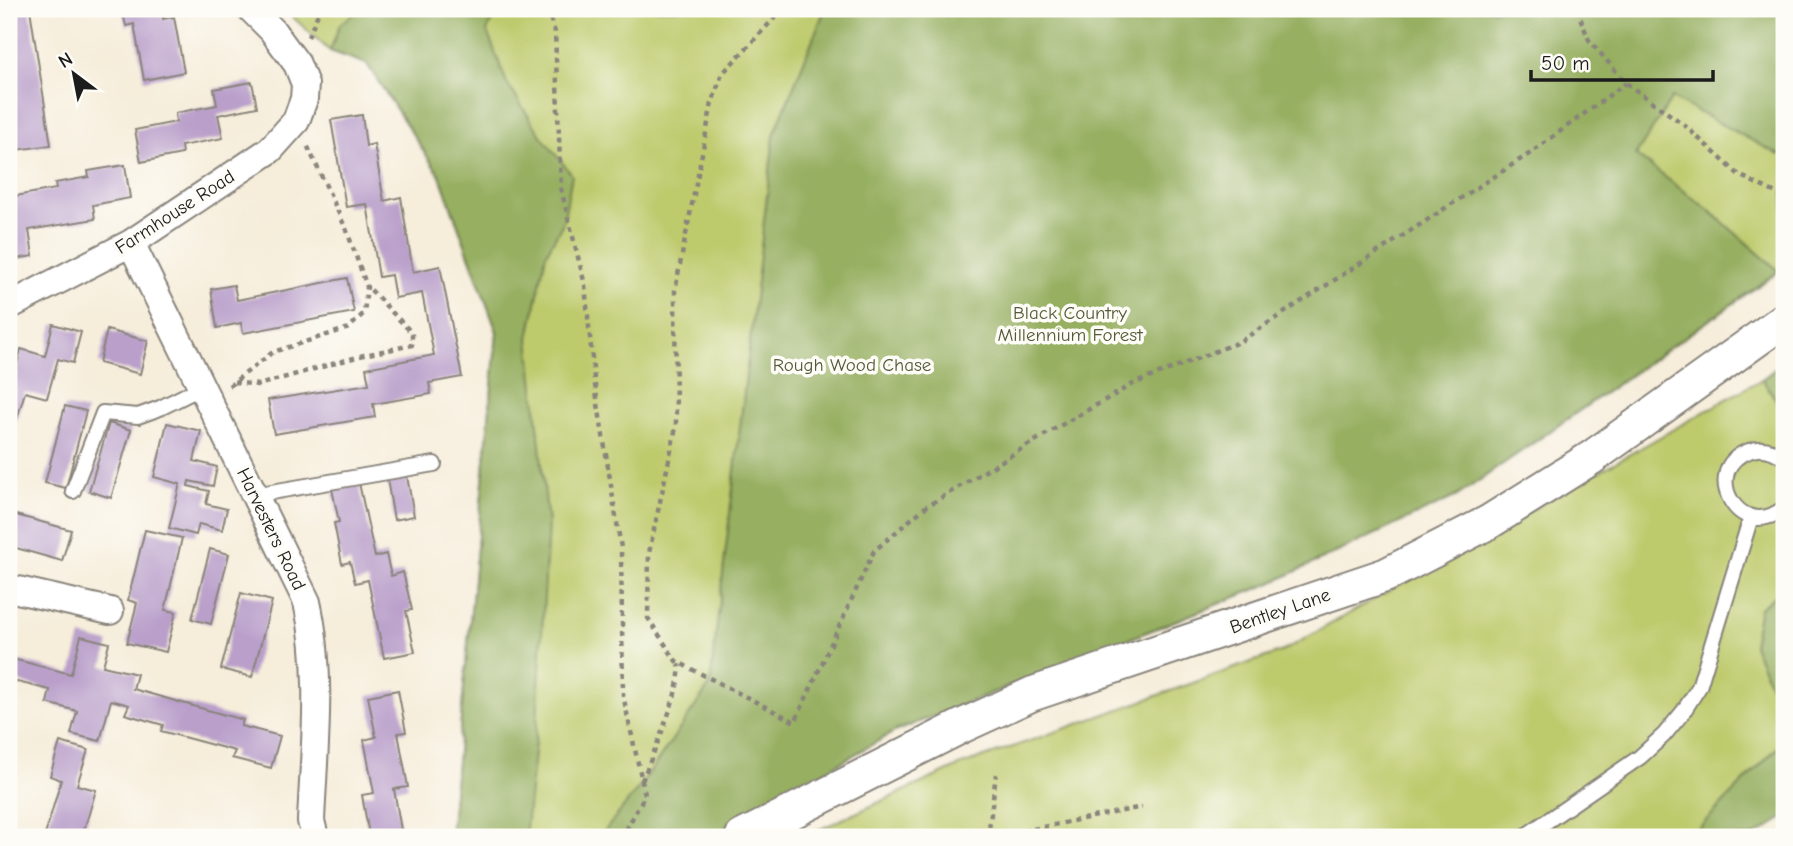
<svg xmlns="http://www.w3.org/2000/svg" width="1793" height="846" viewBox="0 0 1793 846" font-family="'Comic Neue',sans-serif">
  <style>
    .green { fill: #becb6d; stroke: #6d7444; stroke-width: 2 }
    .forest { fill: #96af60; stroke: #59663e; stroke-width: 2 }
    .building { fill: #b99fca }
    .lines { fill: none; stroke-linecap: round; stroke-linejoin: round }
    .service-casing { stroke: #89847b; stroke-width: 18 }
    .minor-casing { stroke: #89847b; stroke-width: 30 }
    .tertiary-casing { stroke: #89847b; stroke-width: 37 }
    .path { stroke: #89847b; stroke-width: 4.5; stroke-dasharray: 5 5; stroke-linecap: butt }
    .service { stroke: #fff; stroke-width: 14 }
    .minor { stroke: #fff; stroke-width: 26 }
    .tertiary { stroke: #fff; stroke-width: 33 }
    .labels { text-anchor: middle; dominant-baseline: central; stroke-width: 7; stroke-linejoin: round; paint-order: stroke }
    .street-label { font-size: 19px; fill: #1c1c1c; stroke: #fdfcf7 }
    .park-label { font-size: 19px; fill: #555938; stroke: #fdfcf7 }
  </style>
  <rect width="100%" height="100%" fill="#fdfcf7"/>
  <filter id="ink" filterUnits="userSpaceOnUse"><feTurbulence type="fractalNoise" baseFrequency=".0143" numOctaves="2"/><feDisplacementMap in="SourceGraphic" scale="14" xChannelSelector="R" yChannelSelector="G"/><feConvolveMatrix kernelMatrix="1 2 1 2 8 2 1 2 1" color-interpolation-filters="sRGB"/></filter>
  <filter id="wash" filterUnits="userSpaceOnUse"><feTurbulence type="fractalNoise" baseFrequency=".00686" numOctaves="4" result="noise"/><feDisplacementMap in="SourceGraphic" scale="28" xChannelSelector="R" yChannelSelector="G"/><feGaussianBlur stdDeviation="1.57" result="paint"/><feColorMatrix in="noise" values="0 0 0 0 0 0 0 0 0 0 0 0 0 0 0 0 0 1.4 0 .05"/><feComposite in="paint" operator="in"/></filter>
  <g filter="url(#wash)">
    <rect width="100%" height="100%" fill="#f6edda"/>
    <path class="green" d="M284,9H1784V268L1457,496L1271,583L896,731L709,837H450L497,332L440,176L367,64L330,51Z
      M1762,379L1784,411V588L1760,608L1753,645L1784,717V741L1690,837H803L959,766L1283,651Z"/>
    <path class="forest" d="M360,9H497L487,31L507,83L542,137L572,175L563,223L546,254L529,338L548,524L537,724L525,837H450L497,332L440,176L367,64L330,51L340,24Z
      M825,9H1784V153L1779,155L1672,98L1636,155L1710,211L1779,271L1457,496L1271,583L896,731L709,837H600L641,785L710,685L774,135Z
      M1784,362V411L1762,379Z
      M1784,588V717L1753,645L1760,608Z
      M1784,741V818L1753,837H1690Z"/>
    <g id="blocks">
      <path class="building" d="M9,9H30L51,145L16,150L9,99Z
        M122,9H162L163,19L174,17L184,72L144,80L134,24L126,26Z
        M252,82L257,107L218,115L223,138L181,146L182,154L141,162L135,130L176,122L175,113L217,105L214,89Z
        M362,115L366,146L374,144L384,201L401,197L413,272L440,266L462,377L429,383L431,394L373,404L375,417L274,434L268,400L369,384L366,368L434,355L422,293L395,298L391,275L379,277L367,204L346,207L331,120Z
        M125,165L130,198L93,205L95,219L29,230L33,256L11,260L9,253V197L56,189L55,183L89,177L88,171Z
        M347,278L354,312L243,333L241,323L217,328L211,289L234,285L237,300Z
        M53,324L81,332L73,363L58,359L47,398L25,392L9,446V387L11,388L21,349L45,356Z
        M107,330L148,341L140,374L99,363Z
        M65,406L86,411L66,488L45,483Z
        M109,423L131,430L111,498L89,491Z
        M167,423L201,431L194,461L217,467L213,486L189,481L188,486L209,491L206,504L227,509L222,530L199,524L196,535L169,528L180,484L154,477Z
        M407,476L414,516L394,520L387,479Z
        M359,483L375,557L386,554L391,576L403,572L412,610L406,611L415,652L384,658L368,580L355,583L350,562L342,564L334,523L339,522L332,489Z
        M9,507L13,508L12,514L71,530L62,561L9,546Z
        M145,530L182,538L165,610L176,612L166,652L127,643L137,603L128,600Z
        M210,549L229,554L211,624L192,619Z
        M241,593L272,601L252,677L221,669Z
        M81,636L109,643L103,666L137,674L133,689L243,720L241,726L280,736L271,768L232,758L235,751L161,731L163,725L125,714L129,705L111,700L100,741L71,734L77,711L47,703L50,690L9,680V658L71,674Z
        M398,690L406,732L398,733L408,787L394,789L401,830L369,835L362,795L374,793L364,740L376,737L368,696Z
        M60,742L88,750L77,785L96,790L82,837L45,835L61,780L50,776Z"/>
    </g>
  </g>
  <g filter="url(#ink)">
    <use href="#blocks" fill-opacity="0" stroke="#89847b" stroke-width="2"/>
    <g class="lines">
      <defs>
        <path id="service" d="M1784,458C1774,450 1762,446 1749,451C1699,468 1738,545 1784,508
          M73,491L103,413L138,416L160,408L202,387
          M254,495L434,464
          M1524,837L1640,757L1664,735L1683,712L1699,687L1751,517"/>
        <path id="minor" d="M131,243L307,602C323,673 314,749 311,821L315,837
          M9,306L131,243L270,150L296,121L304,99L305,84L297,64L272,30L251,9
          M9,588L110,611"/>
        <path id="tertiary" d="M742,837L962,726L1032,694L1386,575L1489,522L1591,458L1784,320"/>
      </defs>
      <use href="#service" class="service-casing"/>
      <use href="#minor" class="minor-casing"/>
      <use href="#tertiary" class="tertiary-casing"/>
      <path class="path" d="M547,9L555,32L561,189L585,285L594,379L621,548L623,695L645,795L622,837
        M783,9L722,74L712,103L675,290L676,427L649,553L648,618L676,661L795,722L874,551L924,508L1058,427L1133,384L1239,342L1532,152L1626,83
        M1580,9L1579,15L1589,40L1626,83L1683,124L1739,175L1784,197
        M308,37L320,9
        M234,382L258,385L364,355L412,345V333L368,287
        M229,386L273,352L349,328L364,313L367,287L347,231L307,145
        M642,781C652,755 683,688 679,664
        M988,837L996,774
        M994,837L1142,807"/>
      <use href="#service" class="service"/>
      <use href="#minor" class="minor"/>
      <use href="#tertiary" class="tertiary"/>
    </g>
  </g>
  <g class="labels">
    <g class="street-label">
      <text transform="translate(175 212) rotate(-33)">Farmhouse Road</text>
      <text transform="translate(271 529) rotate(64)">Harvesters Road</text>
      <text transform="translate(1280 611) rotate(-19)">Bentley Lane</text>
    </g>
    <g class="park-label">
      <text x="1070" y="313">Black Country<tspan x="1070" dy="22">Millennium Forest</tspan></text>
      <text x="852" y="365">Rough Wood Chase</text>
    </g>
  </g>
  <rect width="1793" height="846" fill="none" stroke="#fdfcf7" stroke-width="35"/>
  <g transform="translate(74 74) rotate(328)" stroke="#fdfcf7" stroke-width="5" paint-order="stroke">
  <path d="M0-5L12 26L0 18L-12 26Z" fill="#1c1c1c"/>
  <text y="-10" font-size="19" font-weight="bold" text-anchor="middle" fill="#1c1c1c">N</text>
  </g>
  <path d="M1531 70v10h182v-10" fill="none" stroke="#1c1c1c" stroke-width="3.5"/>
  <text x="1541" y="70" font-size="21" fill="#1c1c1c" stroke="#fdfcf7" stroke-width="5" paint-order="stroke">50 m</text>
</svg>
